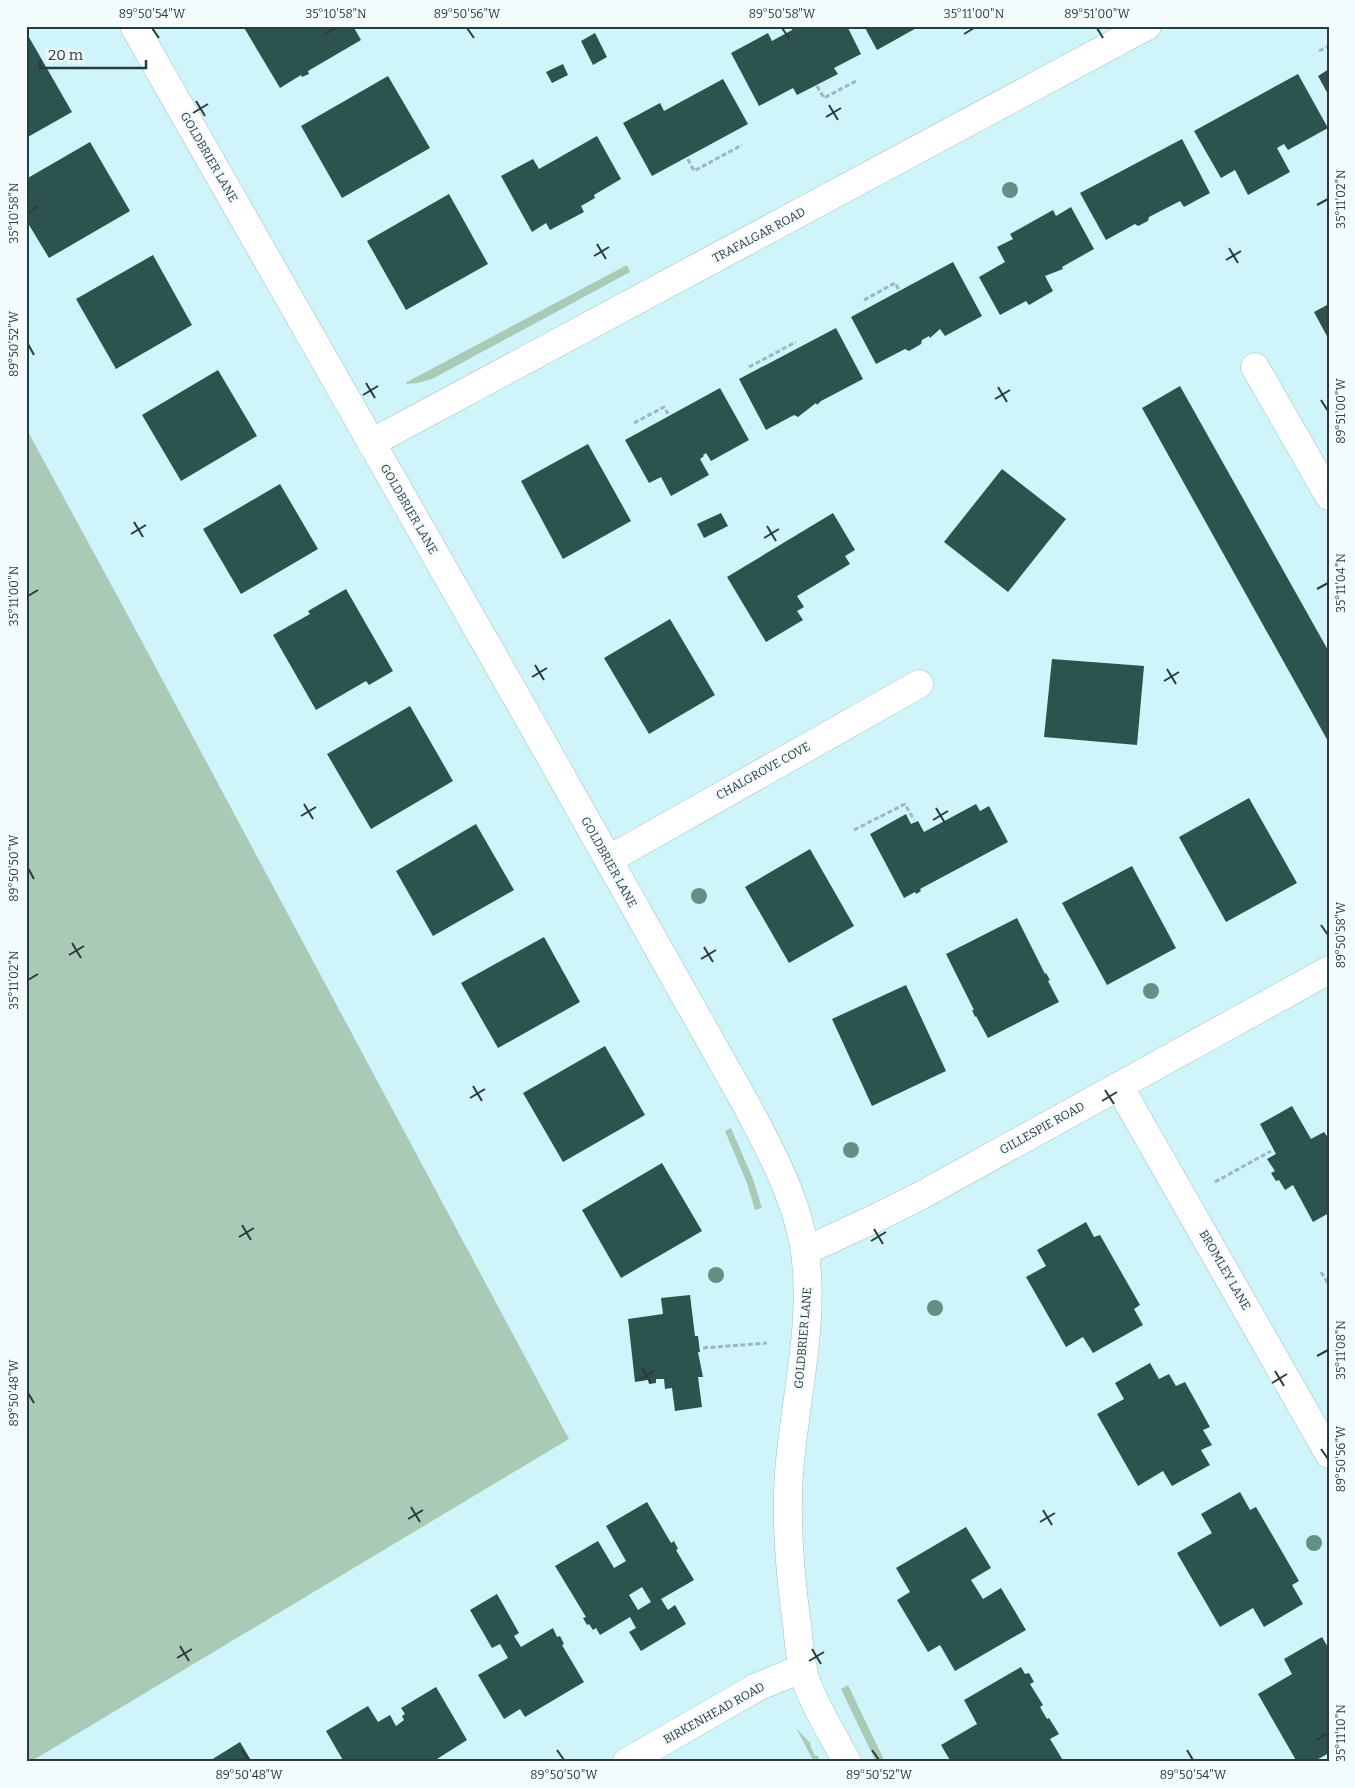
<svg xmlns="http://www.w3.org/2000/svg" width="1355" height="1788" viewBox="0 0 1355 1788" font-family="Bitter,serif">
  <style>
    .green { fill: #a9cab6 }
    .building { fill: #2c534e; fill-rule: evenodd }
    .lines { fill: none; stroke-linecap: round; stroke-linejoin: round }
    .minor-casing { stroke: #9bbfc5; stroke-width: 29 }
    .path { stroke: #9ab9be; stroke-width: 3; stroke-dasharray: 5 2.5; stroke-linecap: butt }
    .minor { stroke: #fff; stroke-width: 28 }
    .tree { fill: #658e85 }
    .ticks { fill: none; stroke: #2b3a3c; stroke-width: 2 }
    .labels { text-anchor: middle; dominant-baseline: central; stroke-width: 5; stroke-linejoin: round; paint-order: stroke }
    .street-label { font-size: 12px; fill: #2b3a3c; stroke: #f4fbfd }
    .neatline { fill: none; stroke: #2b3a3c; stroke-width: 2 }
    .ticks-label { font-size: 12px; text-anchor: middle; fill: #2b3a3c }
  </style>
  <rect width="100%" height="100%" fill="#cff5fb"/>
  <path class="green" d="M627,265L630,272L432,379L417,383L406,384L407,382Z
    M26,428L132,623L569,1439L30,1762H26Z
    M731,1128L753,1179L762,1208L755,1210L747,1183L725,1131Z
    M848,1685L885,1762H876L841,1689Z
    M796,1728L811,1744L810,1745L815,1756L817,1755L821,1762H814Z"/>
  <path class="building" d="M243,26H353L361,40L308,71L309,74L302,77L301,75L280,88Z
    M793,26H847L861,54L834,68L838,74L797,95L793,88L759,106L731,53L768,33L772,41L792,30Z
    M864,26H920L877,50Z
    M26,32L72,112L26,138Z
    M595,33L607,57L593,65L581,41Z
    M563,64L568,75L552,83L546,72Z
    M1329,69V96L1318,76Z
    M1298,74L1328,128L1288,150L1284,144L1277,148L1290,172L1248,195L1235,170L1221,178L1194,131Z
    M388,76L430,148L342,198L301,126Z
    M723,79L748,124L652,176L623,123L660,103L664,111Z
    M597,136L621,179L594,195L595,198L581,206L584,212L550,230L546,223L532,232L501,176L533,159L539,169Z
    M1182,139L1210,193L1184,207L1180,201L1149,217L1148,221L1138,226L1135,224L1106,240L1080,193Z
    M90,142L130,211L49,258L26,220V179Z
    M449,194L488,264L406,310L367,241Z
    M1071,207L1094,249L1062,267L1063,269L1045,276L1053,291L1029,305L1026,301L1000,315L979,277L1005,262L997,247L1013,239L1010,234L1053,210L1056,216Z
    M153,255L192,325L116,369L76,299Z
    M953,262L982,316L945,336L940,329L930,338L929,336L922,340L921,344L909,351L905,349L876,364L851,317Z
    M1329,304V340L1314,312Z
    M836,328L863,379L821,401L817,405L816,403L798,417L794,415L766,430L739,379Z
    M218,370L257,436L181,481L142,415Z
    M1180,386L1329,652V743L1142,408Z
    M720,388L749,440L711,461L706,453L703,455L704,456L700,459L709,475L671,496L661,477L649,483L625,440Z
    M588,444L631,521L563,559L521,481Z
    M1002,469L1066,519L1008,592L944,542Z
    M280,484L318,549L241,594L203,529Z
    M721,513L728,526L704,538L697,524Z
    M833,513L855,550L845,556L850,564L797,596L804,607L797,611L803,620L766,642L727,577Z
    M346,589L393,671L369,685L366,681L316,710L273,635L310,614L308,611Z
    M670,619L715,695L649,734L604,658Z
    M1052,659L1144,666L1137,745L1044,737Z
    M410,706L453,781L371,829L327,754Z
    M1249,798L1297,883L1226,922L1179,837Z
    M976,804L980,811L989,806L1008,842L920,889L921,891L916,894L915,892L904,898L870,834L906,814L911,824L918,821L924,832Z
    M476,824L514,890L433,936L396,871Z
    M810,849L854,926L789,963L745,887Z
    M1132,866L1176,948L1107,985L1062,903Z
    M1017,918L1045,974L1046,973L1050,980L1048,981L1059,1002L988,1038L976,1016L975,1017L972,1010H974L946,954Z
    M544,937L580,1002L498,1048L461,983Z
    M906,985L946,1071L872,1106L832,1019Z
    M605,1046L645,1115L563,1162L523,1093Z
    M1292,1106L1311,1139L1324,1132L1329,1139V1213L1313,1222L1293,1185L1285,1190L1279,1180L1276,1181L1271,1173L1275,1171L1267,1159L1276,1154L1260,1124Z
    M662,1163L702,1231L621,1278L582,1210Z
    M1086,1222L1094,1237L1100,1235L1140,1305L1134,1309L1143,1325L1093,1353L1083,1337L1066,1347L1026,1277L1046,1266L1037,1250Z
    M690,1295L695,1336H698L700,1352H698L703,1377H698L702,1407L675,1411L672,1388L665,1389L664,1379H656V1383L649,1384L648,1380L635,1382L628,1319L663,1314L661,1298Z
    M1150,1363L1159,1379L1169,1374L1176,1386L1185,1382L1210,1427L1203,1430L1212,1445L1201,1450L1210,1465L1172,1486L1163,1471L1138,1486L1097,1414L1124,1399L1115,1383Z
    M1240,1492L1250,1510L1256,1507L1299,1581L1292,1585L1303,1604L1264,1627L1253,1608L1220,1627L1177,1553L1212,1533L1201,1514Z
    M647,1502L671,1543L674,1541L678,1549L676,1550L694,1580L661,1599L668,1610L675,1605L686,1624L641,1651L629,1632L636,1628L630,1617L600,1635L596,1628L593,1630L589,1624L587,1625L583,1618L586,1617L555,1566L598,1541L614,1568L626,1561L606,1526ZM642,1587L651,1602L638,1610L629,1595Z
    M966,1527L991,1568L971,1580L983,1599L1001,1588L1026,1630L955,1671L940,1645L928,1652L897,1600L910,1592L896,1568Z
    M497,1594L519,1633L514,1636L521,1647L553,1628L557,1637L560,1636L564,1644L562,1645L584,1682L525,1717L520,1709L504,1719L478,1675L508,1658L500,1644L492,1648L470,1610Z
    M1322,1637L1329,1649V1753L1313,1762H1297L1258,1694L1292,1674L1284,1659Z
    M1021,1667L1025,1674L1029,1673L1034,1682L1030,1684L1043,1705L1040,1707L1047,1719L1049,1718L1059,1734L1050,1739L1064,1762H951L941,1745L977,1724L964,1700Z
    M436,1687L467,1740L437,1759L438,1762H344L326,1731L368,1706L378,1722L390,1715L396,1726L404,1720L402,1716L405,1714L401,1708Z
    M240,1742L252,1762H212L211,1760Z"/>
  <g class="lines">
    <defs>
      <path id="minor" d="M134,26L541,740L747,1106C771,1151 798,1201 805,1253C814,1319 798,1386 791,1452C784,1509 789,1568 797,1625C799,1643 800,1663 806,1681C816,1709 833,1735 847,1762
        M1255,367L1329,496
        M371,443L1147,26
        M608,860L919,684
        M1119,1086L1329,1454
        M805,1251L874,1219L920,1196L1329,970
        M627,1762L757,1687L803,1668"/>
    </defs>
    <use href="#minor" class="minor-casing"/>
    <path class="path" d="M1319,51L1329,46
      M817,86L824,98L856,81
      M688,159L694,171L742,145
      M864,300L895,283L899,290
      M749,367L796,342
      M634,423L664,407L668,414
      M854,830L905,804L914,820
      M1215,1182L1271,1151
      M1321,1272L1329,1285
      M703,1348L767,1343"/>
    <use href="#minor" class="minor"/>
  </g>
  <g class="tree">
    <circle cx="1010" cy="190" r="8"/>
    <circle cx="699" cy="896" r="8"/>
    <circle cx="1151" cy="991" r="8"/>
    <circle cx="851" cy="1150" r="8"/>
    <circle cx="716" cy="1275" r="8"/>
    <circle cx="935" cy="1308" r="8"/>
    <circle cx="1314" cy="1543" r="8"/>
  </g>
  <path class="ticks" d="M152,28L159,38M467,28L474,38M782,28L789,38M1097,28L1103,38M325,34L336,28M964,34L974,28M196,101L205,116M829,105L838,120M193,113L208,104M826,117L841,108M1317,205L1328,199M28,213L38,206M597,244L606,259M1229,248L1238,263M594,256L609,247M1226,260L1241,251M28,344L34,355M366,383L375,398M998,387L1007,402M363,395L378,386M995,399L1010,390M1321,400L1328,411M134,522L143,537M767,526L776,541M131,534L146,525M764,538L779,529M1317,589L1328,583M28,596L38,590M535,665L544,680M1167,669L1176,684M532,677L547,668M1164,681L1179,672M304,804L313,819M936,808L945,823M301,816L316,807M933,820L948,811M28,868L34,879M1321,925L1328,935M72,943L81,958M704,947L713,962M69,955L84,946M701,959L716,950M28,980L38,974M473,1086L482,1101M1105,1090L1114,1104M470,1098L485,1089M1102,1101L1117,1092M242,1225L251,1240M874,1229L883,1244M239,1237L254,1228M871,1241L886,1232M1317,1356L1328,1350M642,1368L651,1383M1275,1371L1284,1386M639,1380L654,1371M1272,1383L1287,1374M28,1393L34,1403M1321,1449L1328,1459M411,1507L420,1522M1043,1510L1052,1525M408,1519L423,1510M1040,1522L1055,1513M180,1646L189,1661M812,1649L821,1664M177,1658L192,1649M809,1661L824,1652M1317,1740L1328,1733M242,1750L249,1760M557,1750L564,1760M872,1750L879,1760M1187,1750L1193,1760"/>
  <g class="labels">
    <g class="street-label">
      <text transform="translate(209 157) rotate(60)">GOLDBRIER LANE</text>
      <text transform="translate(759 235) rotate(-28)">TRAFALGAR ROAD</text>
      <text transform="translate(409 509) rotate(60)">GOLDBRIER LANE</text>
      <text transform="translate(763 771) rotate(-29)">CHALGROVE COVE</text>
      <text transform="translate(609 862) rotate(61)">GOLDBRIER LANE</text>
      <text transform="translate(1042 1128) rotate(-29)">GILLESPIE ROAD</text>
      <text transform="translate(1225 1270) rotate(60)">BROMLEY LANE</text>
      <text transform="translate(803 1338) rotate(-85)">GOLDBRIER LANE</text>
      <text transform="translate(714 1713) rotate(-29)">BIRKENHEAD ROAD</text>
    </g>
  </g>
  <rect width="1355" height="1788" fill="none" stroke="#f4fbfd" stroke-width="55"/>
  <path d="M40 60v8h106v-8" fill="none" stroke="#2b3a3c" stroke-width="2.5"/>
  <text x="48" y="60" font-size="15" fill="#2b3a3c" stroke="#f4fbfd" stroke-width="4" paint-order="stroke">20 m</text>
  <rect x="28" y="28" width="1300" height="1732" class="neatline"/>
  <g class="ticks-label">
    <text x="152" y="18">89°50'54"W</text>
    <text x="336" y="18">35°10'58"N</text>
    <text x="467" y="18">89°50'56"W</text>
    <text x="782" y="18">89°50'58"W</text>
    <text x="974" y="18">35°11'00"N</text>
    <text x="1097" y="18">89°51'00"W</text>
    <text transform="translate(1341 199) rotate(-90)" y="4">35°11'02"N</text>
    <text transform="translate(14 213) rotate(-90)" y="4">35°10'58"N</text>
    <text transform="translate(14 344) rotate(-90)" y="4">89°50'52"W</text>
    <text transform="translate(1341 411) rotate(-90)" y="4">89°51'00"W</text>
    <text transform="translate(1341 583) rotate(-90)" y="4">35°11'04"N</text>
    <text transform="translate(14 596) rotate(-90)" y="4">35°11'00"N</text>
    <text transform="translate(14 868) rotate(-90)" y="4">89°50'50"W</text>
    <text transform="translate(1341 935) rotate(-90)" y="4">89°50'58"W</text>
    <text transform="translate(14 980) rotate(-90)" y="4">35°11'02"N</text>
    <text transform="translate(1341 1350) rotate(-90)" y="4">35°11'08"N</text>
    <text transform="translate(14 1393) rotate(-90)" y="4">89°50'48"W</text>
    <text transform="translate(1341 1459) rotate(-90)" y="4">89°50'56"W</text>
    <text transform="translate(1341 1733) rotate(-90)" y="4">35°11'10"N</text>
    <text x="249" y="1779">89°50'48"W</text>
    <text x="564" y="1779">89°50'50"W</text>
    <text x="879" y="1779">89°50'52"W</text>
    <text x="1193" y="1779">89°50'54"W</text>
  </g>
</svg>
